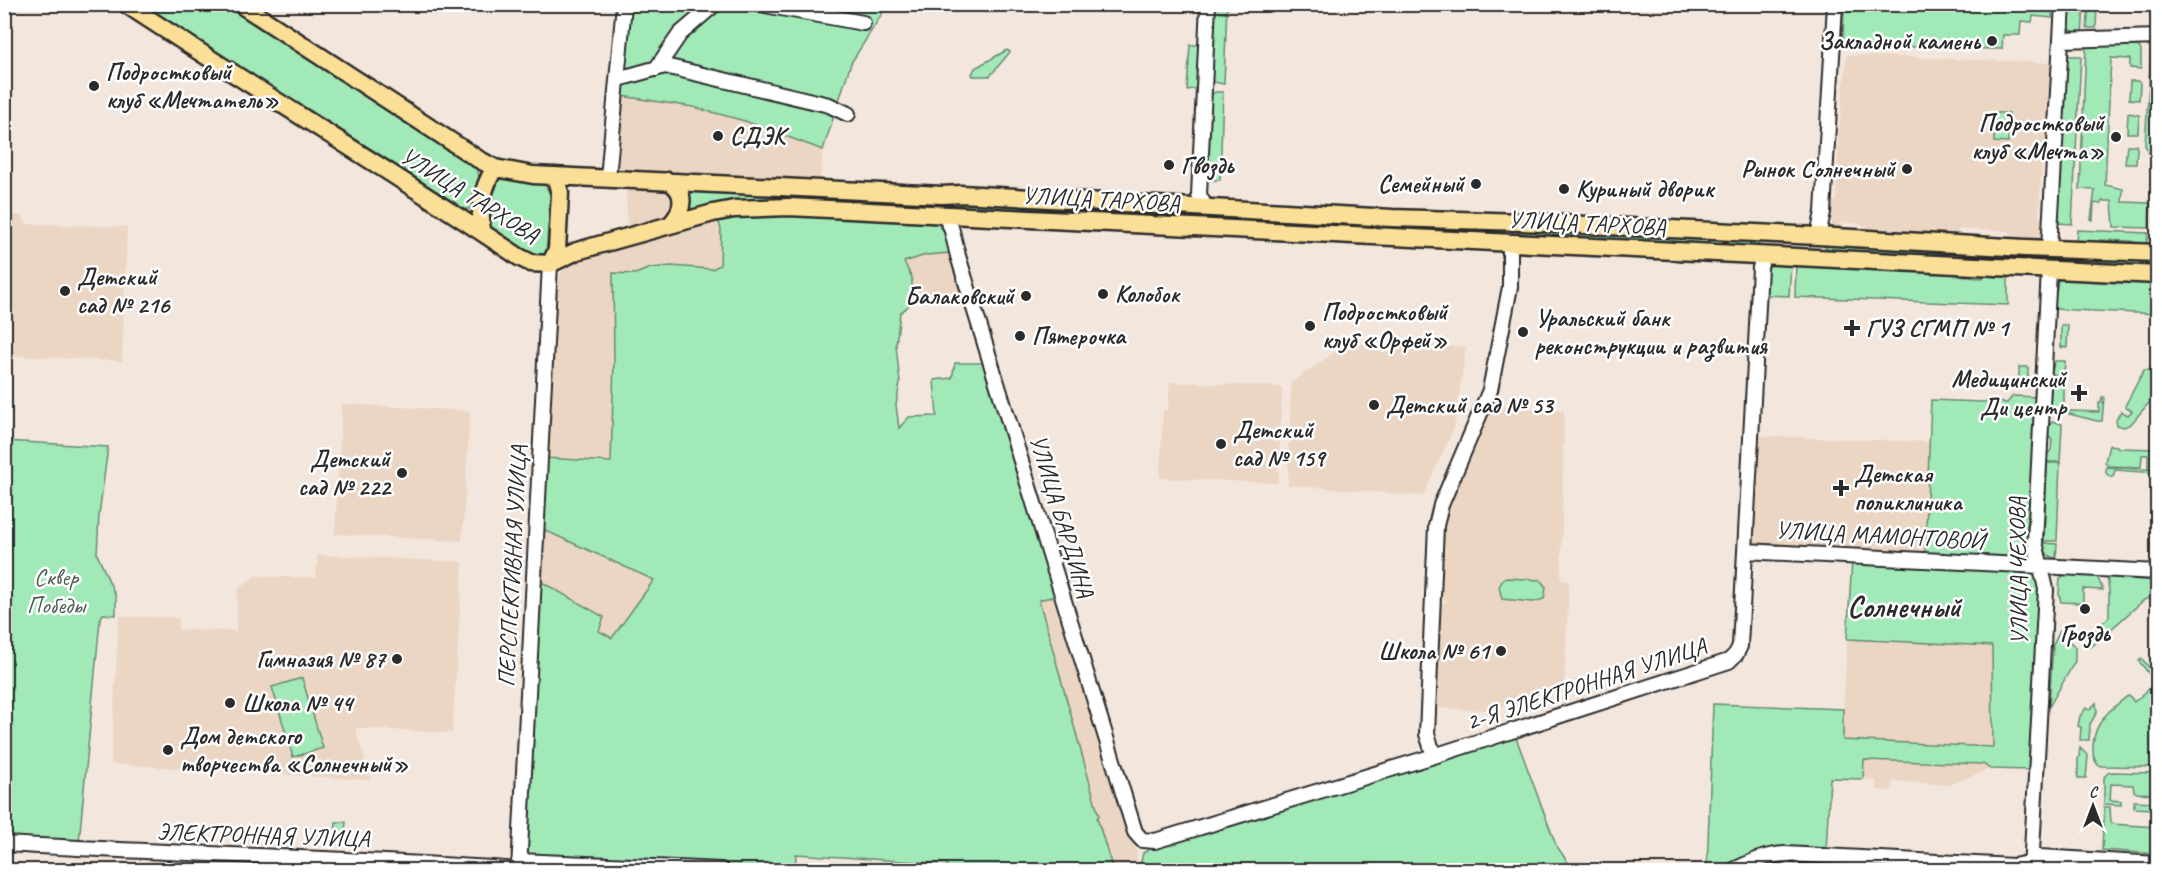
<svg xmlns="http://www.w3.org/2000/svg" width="2162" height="875" viewBox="0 0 2162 875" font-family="Caveat,sans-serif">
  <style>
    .built { fill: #ebd5c3 }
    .green { fill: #a1eab8; stroke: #668a72; stroke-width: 1.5 }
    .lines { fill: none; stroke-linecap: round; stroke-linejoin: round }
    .minor-casing { stroke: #2b2b2b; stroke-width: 18 }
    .major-casing { stroke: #2b2b2b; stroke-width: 21 }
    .minor { stroke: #fff; stroke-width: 14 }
    .major { stroke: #fbdf96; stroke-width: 16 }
    .poi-dot { fill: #2b2b2b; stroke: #fff; stroke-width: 2 }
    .labels { text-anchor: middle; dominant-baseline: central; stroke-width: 5; stroke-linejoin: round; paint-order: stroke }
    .poi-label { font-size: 24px; font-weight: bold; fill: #2b2b2b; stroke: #fff; text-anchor: start }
    .street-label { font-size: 24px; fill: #2b2b2b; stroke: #fff }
    .park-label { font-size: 24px; fill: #485b4e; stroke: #fff }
    .district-label { font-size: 30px; font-weight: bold; fill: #2b2b2b; stroke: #fff }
  </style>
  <rect width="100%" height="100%" fill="#f3e6dc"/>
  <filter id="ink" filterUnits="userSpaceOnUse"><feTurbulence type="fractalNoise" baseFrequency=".0167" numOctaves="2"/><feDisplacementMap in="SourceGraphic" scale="12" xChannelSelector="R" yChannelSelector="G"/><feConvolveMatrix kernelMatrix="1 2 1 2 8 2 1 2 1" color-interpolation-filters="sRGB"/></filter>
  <g filter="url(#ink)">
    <path class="built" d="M1847,55L2053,63L2048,150H2043L2041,172L2039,216L2045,223L2042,237L2038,240L2015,239L2009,231L1959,229L1956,236L1867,232L1862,224L1840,222L1843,230L1833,228L1829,217L1830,203L1836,201L1839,130Z
      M622,96L693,107L745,121L823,150L820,179L624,171L617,166L616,160Z
      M626,185L674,189L675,215L627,227Z
      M20,215L27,224L127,227L122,361L5,355V216Z
      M718,219L721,229L720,265L712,269L671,266L651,268L635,274L613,273L614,361L611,463L545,458L558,282L561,274L568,266L581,258Z
      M951,253L965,302L912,303V278L904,262L926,255Z
      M1346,344L1466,347L1454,428L1423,496L1288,485L1291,383Z
      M1170,382L1282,387L1278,483L1160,478L1163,410H1168Z
      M1489,401L1515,408L1564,410L1561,580L1569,581L1564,686L1488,710L1434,708L1439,603H1447L1436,591L1438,527Z
      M342,404L470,411L462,541L335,534Z
      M1757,436L1930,442L1925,555L1755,545L1751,540Z
      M542,529L654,580L612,638L598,631L540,581Z
      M318,555L463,562L452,733L355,728L371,780L111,764L119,616L179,618L178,630L236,631L238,589L255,576L316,578Z
      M1055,596L1067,641L1129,833L1135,844L1139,870H1113L1097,818L1099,816L1039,600Z
      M1847,639L1992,646L1993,747L1842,740Z
      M1864,760L1983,764L1990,769L1948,785L1893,781L1892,791L1877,790L1876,780L1863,779Z
      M2045,864L2113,869L2140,870H2044Z"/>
    <path class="green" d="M134,5H229L471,162C484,173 481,198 469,209H459Z
      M631,5H884L882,14L851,63L823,150L745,121L693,107L622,96Z
      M1213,5H1227L1224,84L1209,81Z
      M1844,5L2052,4V18L2033,16L2032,22L2021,21L2020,35H2003L2002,49H1998L1843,45Z
      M2069,5H2084L2082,36L2075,34L2068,26Z
      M2089,5H2097L2096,28H2087Z
      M1190,45H1199L1201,48L1199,84L1197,88L1187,90Z
      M2086,45L2138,46L2141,50V69L2130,68V59L2111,58L2105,185L2123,189L2122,202L2150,203L2149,228L2114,227L2112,201H2102L2101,204L2094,203L2093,220L2091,219L2095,190L2080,189Z
      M2157,46H2158L2157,155L2148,153L2145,145L2151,50L2153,47Z
      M1007,50L1010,52L990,76H973L972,74L975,68Z
      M2065,56H2081L2072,224L2058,223Z
      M2130,81H2139L2140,84L2139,100L2129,99Z
      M1215,92H1223L1220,180H1205L1208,98Z
      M1995,113H2009L2008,143L1994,142Z
      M2128,113L2139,115L2138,133H2127Z
      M2127,145H2136L2137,148L2136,164H2125Z
      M505,177L544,182L551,197L546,252L541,258C521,249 495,243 487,222C489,207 485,179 505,177Z
      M686,188L929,201L930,205L925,207L691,210L688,208Z
      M961,201L1192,213V221L961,210Z
      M759,214L936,222L944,231L951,253L926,255L904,262L912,278V303L900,313L896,345L900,383L896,405L899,428L909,417L937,416L934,380L952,378L955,363H986L1039,536L1055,596L1039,600L1099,816L1097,818L1113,870H947V864L796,854L795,870L534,856L526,854L540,581L604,617L599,631L612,638L654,580L542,529L545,458L611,462L614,361L613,273L635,274L651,268L671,266L712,269L720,265L721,229L718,219Z
      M1214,216L1383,223L1385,226L1384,229L1214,221Z
      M1402,225L1500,229L1501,232L1499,235L1401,229Z
      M1519,229L1757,240L1759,244L1756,247L1518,235Z
      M2077,230L2148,233L2147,242L2143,245H2138L2132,241L2100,240L2093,244H2076Z
      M1826,244L2029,254L2028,261L1829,250L1825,247Z
      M2100,258L2157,260V267L2101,264L2099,262Z
      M1774,262L1791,263L1789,296L1765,295L1766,269Z
      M1796,263L1964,272V277L1983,278V276L2008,277V305L1795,297Z
      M2062,277L2157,282V314L2054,309L2058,279Z
      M2061,325H2068L2067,348L2061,347Z
      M2055,361H2065L2064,376L2051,374Z
      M2019,367H2028V388L2019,386Z
      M2144,370L2157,371V398H2153L2131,424L2124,427L2117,425L2116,420L2121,411L2128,415L2132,411L2125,406Z
      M2056,382H2064V414L2053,412L2050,407L2051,386Z
      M2013,396L2037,397L2025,554L2022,558H2017L1925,555L1931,400L2007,403Z
      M2102,397H2104L2102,421H2097L2069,414V411L2099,412V403H2101Z
      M2052,421L2062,424L2060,462H2047V455L2051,450L2052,439L2047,434L2048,426Z
      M4,441L108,447L99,515L97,554L116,597V615L103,614L100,620L79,842L5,839Z
      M2109,445L2117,446L2118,448L2157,449V468H2148V455H2142L2141,467L2108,466L2105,462Z
      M2047,463H2060L2057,541H2044Z
      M2106,467L2157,470V473L2115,470L2113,477H2110L2106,473Z
      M2044,543L2057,544L2056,558C2047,557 2044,552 2044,543Z
      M1852,560L2030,570L2037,575L2041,588L2032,770L1990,769L1983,764L1864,760L1863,779L1830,778L1826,851C1804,850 1776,844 1755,852C1738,859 1726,870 1707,870L1713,704L1843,709V740L1993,747L1992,646L1847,639Z
      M2068,573L2096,574L2103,590L2083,589V603L2061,602L2059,594L2060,578Z
      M2107,575L2115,578L2157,581V594L2144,600L2090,648L2083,640L2109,617V591Z
      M1508,578L1540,580L1546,587L1544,599L1533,602L1502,599L1499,587L1503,579Z
      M2060,631L2075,647V661L2049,707L2053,645Z
      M2142,659L2152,671L2157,667V767L2102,766L2098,765C2093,759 2093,753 2093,746C2094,721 2111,709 2129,695L2134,702L2156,683L2139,661Z
      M302,678L323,748L293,757L272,687Z
      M2096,703L2097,712L2090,724L2089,740H2080L2081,727L2078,726L2080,716L2086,708L2089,710Z
      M1515,735L1556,845L1573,870H1139L1143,853L1153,847Z
      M2080,748L2088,756L2086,778H2078V758L2079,757Z
      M2109,772L2157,773V794L2137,793L2134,791L2133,785L2111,784L2110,800L2121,801V805L2104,804V777Z
      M2134,801L2155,802L2154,809L2134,808Z
      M2104,807H2110L2111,824L2157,827V854L2102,850Z
      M336,822H346L344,838L335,837Z"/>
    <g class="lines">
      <defs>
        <path id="minor" d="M759,4L863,23
          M2061,40L2158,37
          M656,69L680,34L715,4
          M618,79L665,66L829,105L848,114
          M608,178L624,4
          M1206,208L1199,195L1208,4
          M944,215L951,227L958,256L1135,832L1142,840L1155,841L1434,756L1729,661L1736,654L1740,646L1760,268L1763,255
          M1818,236L1823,212L1835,4
          M2049,249L2063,4
          M1745,551L2158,572
          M1434,756L1427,734L1436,526L1441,505L1490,390L1510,287V243
          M4,844C176,854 348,858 519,870
          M519,861L721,870
          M519,870L550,264
          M1734,870C1751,862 1765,855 1785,854L2014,866L2032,862L2040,857L2158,864
          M2031,870L2046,589L2035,542L2049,270"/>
        <path id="major" d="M126,4C256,90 390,170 519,257L531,263L550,264L577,251L713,213L734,209L789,207L2158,275
          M240,4L478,159L495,168L533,175L942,195L961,194L1392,218L1523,222L1818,236L2025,248L2158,253
          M668,181C687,191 684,210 671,224
          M482,232C479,209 482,187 495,168
          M550,264L557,250L560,193L555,176"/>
      </defs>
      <use href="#minor" class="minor-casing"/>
      <use href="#major" class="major-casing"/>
      <use href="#minor" class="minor"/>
      <use href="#major" class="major"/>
    </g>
  </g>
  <g class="poi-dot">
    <circle cx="1992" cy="41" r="6"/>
    <circle cx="94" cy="86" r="6"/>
    <circle cx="718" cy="136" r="6"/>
    <circle cx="2116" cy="137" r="6"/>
    <circle cx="1169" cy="165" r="6"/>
    <circle cx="1907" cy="169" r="6"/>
    <circle cx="1476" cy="184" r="6"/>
    <circle cx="1564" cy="189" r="6"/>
    <circle cx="65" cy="291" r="6"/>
    <circle cx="1103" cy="294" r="6"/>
    <circle cx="1026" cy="296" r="6"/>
    <circle cx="1310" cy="326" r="6"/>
    <path d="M1849 319h6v6h6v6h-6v6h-6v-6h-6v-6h6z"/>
    <circle cx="1523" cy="332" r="6"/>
    <circle cx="1020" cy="336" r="6"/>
    <path d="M2076 384h6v6h6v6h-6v6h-6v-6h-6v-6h6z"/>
    <circle cx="1374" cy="405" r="6"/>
    <circle cx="1221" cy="444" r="6"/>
    <circle cx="402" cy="473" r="6"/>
    <path d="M1838 479h6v6h6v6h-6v6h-6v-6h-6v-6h6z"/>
    <circle cx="2085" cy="609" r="6"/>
    <circle cx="1501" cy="651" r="6"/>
    <circle cx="397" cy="659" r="6"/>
    <circle cx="230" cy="703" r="6"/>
    <circle cx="168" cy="750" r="6"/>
  </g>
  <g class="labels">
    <g class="poi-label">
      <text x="1980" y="41" text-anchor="end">Закладной камень</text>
      <text x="106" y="72">Подростковый<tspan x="106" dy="28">клуб «Мечтатель»</tspan></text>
      <text x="2104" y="123" text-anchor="end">Подростковый<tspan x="2104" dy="28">клуб «Мечта»</tspan></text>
      <text x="730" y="136">СДЭК</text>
      <text x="1181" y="165">Гвоздь</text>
      <text x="1895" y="169" text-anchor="end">Рынок Солнечный</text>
      <text x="1464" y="184" text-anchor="end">Семейный</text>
      <text x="1576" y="189">Куриный дворик</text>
      <text x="77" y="277">Детский<tspan x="77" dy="28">сад № 216</tspan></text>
      <text x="1115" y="294">Колобок</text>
      <text x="1014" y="296" text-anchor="end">Балаковский</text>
      <text x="1322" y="312">Подростковый<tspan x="1322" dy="28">клуб «Орфей»</tspan></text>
      <text x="1535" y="318">Уральский банк<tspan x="1535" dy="28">реконструкции и развития</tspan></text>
      <text x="1866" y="328">ГУЗ СГМП № 1</text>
      <text x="1032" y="336">Пятерочка</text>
      <text x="2066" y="379" text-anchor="end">Медицинский<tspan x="2066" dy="28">Ди центр</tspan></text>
      <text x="1386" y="405">Детский сад № 53</text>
      <text x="1233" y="430">Детский<tspan x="1233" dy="28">сад № 159</tspan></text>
      <text x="390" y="459" text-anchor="end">Детский<tspan x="390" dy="28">сад № 222</tspan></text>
      <text x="1854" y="474">Детская<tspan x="1854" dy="28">поликлиника</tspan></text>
      <text x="2085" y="633" text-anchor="middle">Гроздь</text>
      <text x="1489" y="651" text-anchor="end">Школа № 61</text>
      <text x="385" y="659" text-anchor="end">Гимназия № 87</text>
      <text x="242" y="703">Школа № 44</text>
      <text x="180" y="736">Дом детского<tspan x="180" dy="28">творчества «Солнечный»</tspan></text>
    </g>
    <g class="street-label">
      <text transform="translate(470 195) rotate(32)">УЛИЦА ТАРХОВА</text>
      <text transform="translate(1101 199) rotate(3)">УЛИЦА ТАРХОВА</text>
      <text transform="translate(1587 223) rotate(3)">УЛИЦА ТАРХОВА</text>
      <text transform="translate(1062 516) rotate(73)">УЛИЦА БАРДИНА</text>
      <text transform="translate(1880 535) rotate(3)">УЛИЦА МАМОНТОВОЙ</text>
      <text transform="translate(512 566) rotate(-87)">ПЕРСПЕКТИВНАЯ УЛИЦА</text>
      <text transform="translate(2018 571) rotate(-91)">УЛИЦА ЧЕХОВА</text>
      <text transform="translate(1586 684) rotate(-18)">2-Я ЭЛЕКТРОННАЯ УЛИЦА</text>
      <text transform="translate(263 835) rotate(2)">ЭЛЕКТРОННАЯ УЛИЦА</text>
    </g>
    <g class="park-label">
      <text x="56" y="577">Сквер<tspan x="56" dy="28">Победы</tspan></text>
    </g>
    <g class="district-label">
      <text x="1904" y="607">Солнечный</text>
    </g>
  </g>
  <rect width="2162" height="875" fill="none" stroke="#fff" stroke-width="24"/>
  <rect x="12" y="12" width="2138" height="851" fill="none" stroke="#2b2b2b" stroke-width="2" filter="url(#ink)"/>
  <g transform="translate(2093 806)" stroke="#ffffff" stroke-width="4.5" paint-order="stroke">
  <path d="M0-4.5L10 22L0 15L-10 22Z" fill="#2b2b2b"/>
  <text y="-9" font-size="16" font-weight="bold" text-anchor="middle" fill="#2b2b2b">С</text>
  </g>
</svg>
